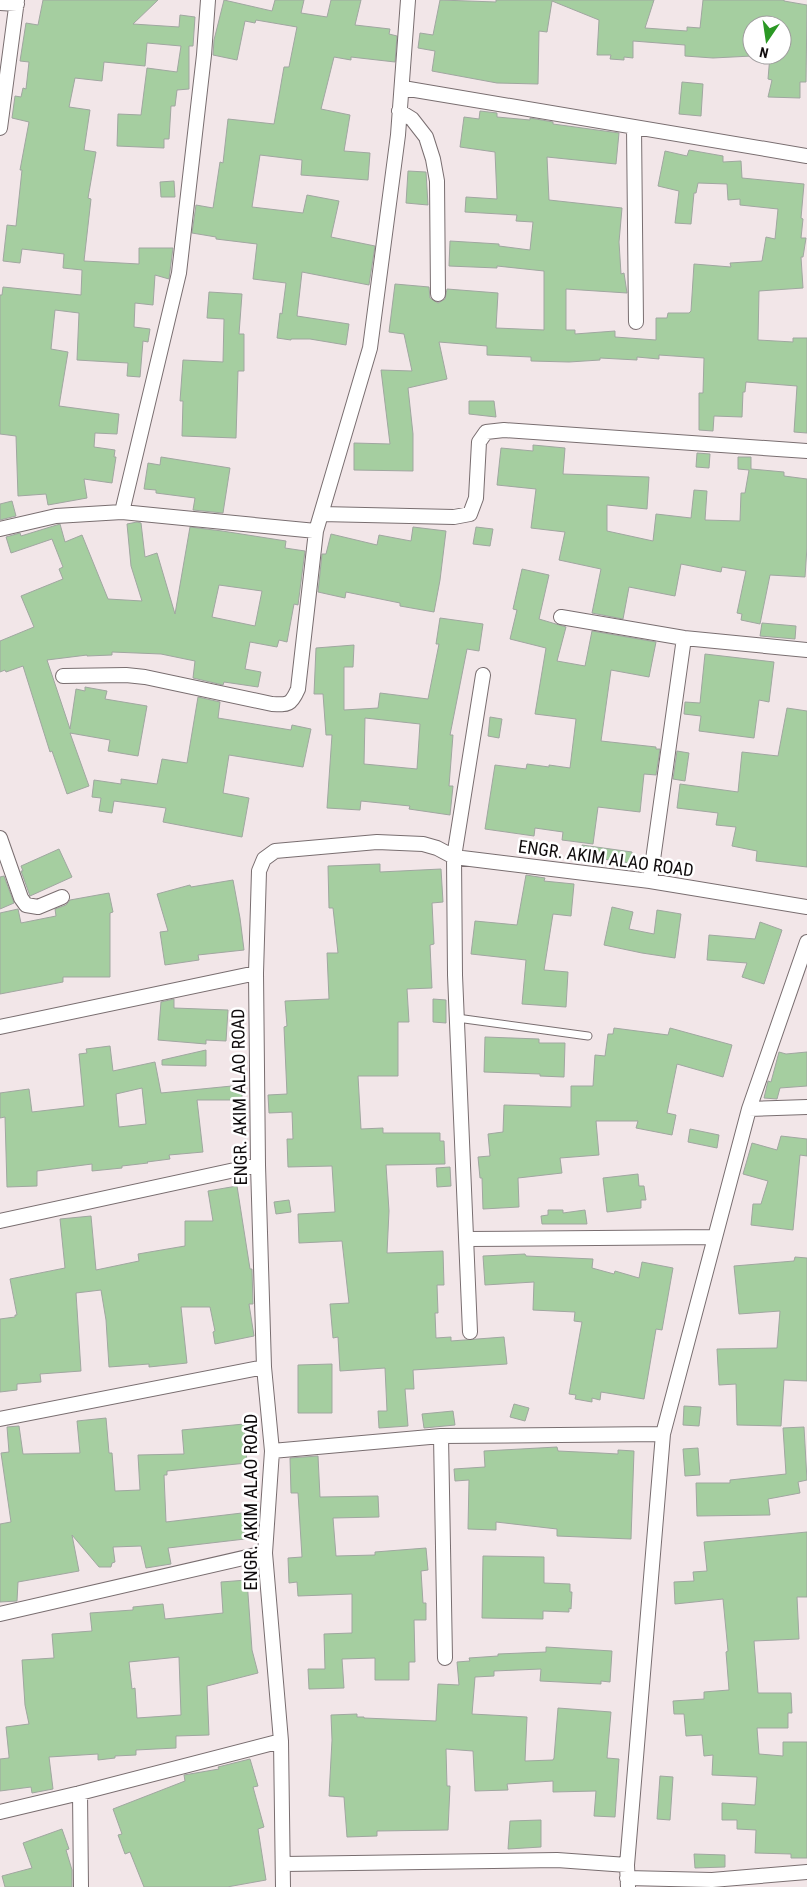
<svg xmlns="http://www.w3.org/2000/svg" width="807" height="1887" viewBox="0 0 807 1887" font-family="'Roboto Condensed',sans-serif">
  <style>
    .building { fill: #a5cea0; stroke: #a0a7a0; fill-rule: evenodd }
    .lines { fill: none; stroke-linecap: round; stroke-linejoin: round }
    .service-casing { stroke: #796e70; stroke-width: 9 }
    .minor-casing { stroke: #796e70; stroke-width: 16 }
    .service { stroke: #fff; stroke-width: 7 }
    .minor { stroke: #fff; stroke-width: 14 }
    .labels { text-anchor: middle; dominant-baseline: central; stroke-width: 5; stroke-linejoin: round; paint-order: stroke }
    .street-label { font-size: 18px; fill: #0f0b0c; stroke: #fff }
  </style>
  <rect width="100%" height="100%" fill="#f2e6e8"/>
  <path class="building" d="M43,0H158L133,24L179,27L180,15L195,17L193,46H189V89L177,90L175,106H171L169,139H164V148L117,146L118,114L141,115L147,68L177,72L181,46L147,43L145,66L104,62L102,81L75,78L69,107L90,110L84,150L96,152L88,198L91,199L84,261L139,264V248H173L169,279L155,275L153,305L135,303L134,327L150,329L148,342L143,341L140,377L127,376L128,363L77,360L79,313L55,310L51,349L68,352L59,406L119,414L117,434L95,433L94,447L115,450L114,457H116L112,483L84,479L87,498L48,505L46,494L18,496L16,436L0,434V295H2L3,287L81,295L82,270L63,268L64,254L22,249L20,263L3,261L7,225L16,226L22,170H20L29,122L12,118L15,96L21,97L23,88L26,89L29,62L20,61L26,23L38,25Z
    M224,0L272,11L275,0H304L301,13L327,17L331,0H361L355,25L390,29L389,34L397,36L395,62L351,57V60L334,57L321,109L350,115L344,151L370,153L368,180L301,175L302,160L260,155L252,207L303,213L307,195L339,201L331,237L375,246L369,285L302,272L297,316L349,324L346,345L310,339H291V340L277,338L280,313L282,314L286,283L253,279L257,244L216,239V237L192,233L196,205L213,208L220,162L223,163L228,119L274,124L284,67H289L297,27L256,20L255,23L245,21L237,60L213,55L214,40Z
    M440,0L496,2V0H654L645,28L687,31V27L700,28L703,0H784V1L807,5L806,82H800V98L768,97L772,80L768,79L770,55H782V25H752V56L713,58L685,56V45L633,41V58L624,57V60L610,59L611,55H597L599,20L552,1L547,32L539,31L538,84L497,83L432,71L435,51L418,48L420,33L433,35Z
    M682,82L703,84L701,116L679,114Z
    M480,111L497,113V117L530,120V118L553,122V124L619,133L616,164L547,157L549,200L622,208L619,242L621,274L624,273L627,293L566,289V330H575V334L615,331V337L656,340V318H667L668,313H689L691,311L694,264L731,267L730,263L762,261L766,237L775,239L778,209L740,205V199L728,200L727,184L698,183L696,193H694L691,224L675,223L679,191L658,186L665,151L687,156L689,150L723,156V162L741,161L742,178L804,184L801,218L803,219L801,238H806L803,257H801L803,288L759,291L758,340L793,342V338H807V433L794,432L797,386L746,382L745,392H743L742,417L714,416L713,431L699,430V393H703L704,358L659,355V359L637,357V360L600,358V360L569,362L531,361V357L487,355V346L439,342L447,379L408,388L413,434V471L354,470V443L390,444L381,370L412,371L404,334L389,332L395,284L429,287L430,298L438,303L445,299L447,289L498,293L496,328L544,330V271L497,266V268L449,266L450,241L499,244V246L530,250L533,222L516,221L517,215L465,212L466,197L497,199L495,152L460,147L464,117L479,119Z
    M408,171L426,172L428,205L406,203Z
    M174,181L175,197H161L160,182Z
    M209,292L242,294L239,334H244V371H238L236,438L182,436L183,401H180L183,360L223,362L224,319L207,318Z
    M469,401H494L496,417L469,414Z
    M533,445L565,448L563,474L649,477L647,509L607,505V531L653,541L656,514L691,518L694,490L707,491L705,520L740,521L741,493H745L749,470L738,469V457H751V469L784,472V476L807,479V547L805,577L770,575L760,624L741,620L742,614L737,613L746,571L722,567L721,572L681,564L675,596L629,587L623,619L592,613L601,569L559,560L565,532L531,528L536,489L497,485L501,448L533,451Z
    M697,453L710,454L709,468L696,467Z
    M161,457L230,468L223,513L193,510L195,498L156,493V490L144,489L148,463L160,465Z
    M12,501L16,516L0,520V504Z
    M137,522L141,523L145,557L157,553L175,614L190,527L222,531L286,541L285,548L305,551L298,605L294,604L287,642L279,640L277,647L250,642L245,669L261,672L258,687L224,682L223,685L193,678L195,661L161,654L112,652V655L87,656V655L47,660L70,729L76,689L85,691V687L107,691L105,699L147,706L138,756L108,751L110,740L70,733L89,786L67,794L52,751L50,752L23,666L6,672L5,670L0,672V641L34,627L21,596L63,579L59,569L63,567L52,539L11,553L6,537L20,533L21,536L60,524L65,542L82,535L108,599L142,601L131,566L127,524ZM219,585L262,591L255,626L212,617Z
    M413,527L446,531L440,580L434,612L400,606V603L346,592L345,598L318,592L322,554H326L331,534L377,545L379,535L411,541Z
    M476,527L493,529L490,546L473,544Z
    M522,569L549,575L539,619L566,627L557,661L585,666L592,631L656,642L649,677L611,670L601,741L656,747V749H660L656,775L644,774L640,812L598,807L593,844L562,840L563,832L535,828L534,836L485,829L495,765L526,769L527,764L549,767V765L570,768L576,719L535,714L546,648L510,639L517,610L513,609Z
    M440,618L483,624L479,651L467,649L450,735H453L449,786H453L450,815L409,809L410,806L361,801L360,810L327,808L332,735H326L323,694H314L316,648L354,645L353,667H344V710L378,708L380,693L428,699L439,644H436ZM365,718L420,724L417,769L364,764Z
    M762,623L796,626L795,639L760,636Z
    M705,654L774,662L769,702L759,700L754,738L699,731L701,716L684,714L685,702L700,703Z
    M198,697L220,702L218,718L291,730L292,725L311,729L303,767L229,755L223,793L249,798L242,837L163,822L166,808L114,801L112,813L99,811L101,798L92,797L94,780L121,784V779L157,784L162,759L187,763Z
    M787,708L807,711V867L756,861L757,851L732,846L736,827L716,825L718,813L677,808L680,784L738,792L742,752L778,756Z
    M490,717L502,719L499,738L488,736Z
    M677,751L689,753L685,781L673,779Z
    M582,845L632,852L631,863L581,856Z
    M59,849L72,877L30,896L21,871H23L21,866Z
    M380,864V872L441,869L443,902L432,903L434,944L430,945L432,988L407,989L409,1022H398V1076H358L361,1129L383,1128V1133H440V1141H444L445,1164L386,1165L389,1211L387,1253L443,1251L444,1285H437L438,1313H435L436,1338L451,1337V1341L504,1337L507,1364L413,1370L414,1389H405L408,1426L379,1428L378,1411H387L385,1368L340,1371L338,1337L333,1338L330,1304L349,1303L342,1241L299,1243L298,1214L335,1212L332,1166L288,1167L287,1139H293L292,1112L269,1113L268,1095L287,1094L284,1027L287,1026L285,1001L329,999L327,953H338L333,908H329L328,866Z
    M526,875L545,878L544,881L574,884L571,916L553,914L544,970L568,972L566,1007L522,1004L526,960L471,954L475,921L517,925Z
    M4,876L14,903L0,909V877Z
    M233,880L240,918L244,950L198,955L199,960L165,965L160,932L168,931L157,894L190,885L191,887Z
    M109,893L113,912L110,913V977H63V982L0,994V913L18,909L21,923L56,916L55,909L66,905L70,900Z
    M612,907L633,912L629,929L654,934L657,910L681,914L675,958L642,953L604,945Z
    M760,922L782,930L764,984L742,977L747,963L707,960L709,935L755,939Z
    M174,999V1008L228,1010L226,1041L206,1040V1044L158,1040L161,1002Z
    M433,999L446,1000V1023L433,1022Z
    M614,1028L668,1035L670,1028L732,1045L723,1077L677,1064L667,1113L676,1115L672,1135L636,1128L638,1121H596L599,1155L560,1158L562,1173L518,1178L519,1207L483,1209L482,1178H480L478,1157L490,1156L488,1134L503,1132L504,1105L571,1107V1086H593L595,1055L605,1056L608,1034H613Z
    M485,1037L539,1039V1043H565L564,1077L540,1076V1074L484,1072Z
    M110,1046L113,1071L155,1062L161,1093L242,1085V1100H197L203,1152L169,1155L170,1159L147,1162L148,1163L122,1166V1168L92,1171V1164L37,1171V1186L7,1187L5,1117L0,1118V1093L29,1089L32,1112L84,1106L79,1054L87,1053L86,1049ZM142,1088L146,1124L119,1127L116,1094Z
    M206,1050V1066L162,1065V1060Z
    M779,1052L786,1054L807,1052V1086L780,1088L777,1099L764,1098L768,1081L771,1082Z
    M690,1129L719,1135L717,1148L688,1142Z
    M781,1136L807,1139V1156L800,1155L793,1230L751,1225L753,1204H761L768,1181L743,1174L752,1143L777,1150Z
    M450,1167L451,1186L437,1187L436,1168Z
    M638,1174L639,1186H644L646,1200H641V1208L607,1212L603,1178Z
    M237,1186L250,1269H252L253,1304H249L254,1336L215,1344L213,1332L215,1331L210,1307H181L187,1363L149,1367V1364L109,1367L106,1320L101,1290L76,1293L81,1371L40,1374L41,1382L17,1384V1390L0,1392V1319L15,1317V1315H17L10,1279L65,1268L60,1219L91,1216L96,1270L139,1261L138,1254L185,1246V1221H213L208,1191Z
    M289,1200L291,1212L276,1214L274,1202Z
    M548,1210H563V1213L585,1210L587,1224H542L541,1216L548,1215Z
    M525,1254L526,1256L593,1259L592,1268L614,1274L615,1271L639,1278L642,1262L673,1268L662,1330L656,1329L644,1399L601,1392L600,1400L592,1398V1402L575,1399L576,1395L569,1394L582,1322L574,1321L575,1312L533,1310L534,1282L485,1285L483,1256Z
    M795,1257L807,1258V1381L784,1380L781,1426L737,1425L736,1384L719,1385L717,1349L777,1348L780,1311L739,1314L734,1266L794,1261Z
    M332,1364V1413H298V1365Z
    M514,1404L529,1408L525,1421L510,1417Z
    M684,1406L701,1407L699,1426L683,1425Z
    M453,1411L455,1425L424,1428L422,1414Z
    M106,1418L109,1453H112L115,1491L140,1490L138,1455L184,1454L182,1430L244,1424L247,1463L167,1471V1475H164L166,1522L242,1513L245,1539L168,1548L171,1564L146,1568L141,1546L113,1547L115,1562L112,1563L111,1567H99L72,1535L79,1571L18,1582L17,1601L0,1602V1524L11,1522L1,1453L9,1452L7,1427L19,1426L23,1454L80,1453L77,1421Z
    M804,1427L807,1480L798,1482L800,1493L768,1499L770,1515L697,1516L696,1483H730V1480L786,1474L783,1428Z
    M557,1447L558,1451L600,1453L618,1454V1450L634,1451L631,1539L557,1536V1529L496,1522V1530L468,1529L469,1480L455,1481L454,1469L485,1467L484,1451Z
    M698,1448L700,1475L685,1476L683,1449Z
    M318,1456L320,1497L378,1496L379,1517L333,1518L336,1556L375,1555V1552L426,1548L428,1570L421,1571L423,1603H426V1620H414L415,1662H409V1680H375V1658L342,1659L344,1688L309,1689L308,1669H325L324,1634L352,1633V1594L298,1596L297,1582L289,1583L288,1558L302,1557L298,1493H291L290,1458Z
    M807,1532V1597H797L799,1639L754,1641L758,1693H791L792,1713H788V1728H757L759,1754L783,1756V1742H807V1858H791V1854L755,1853L756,1830L737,1829V1820H722V1803L755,1805L757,1777L712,1775L713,1755L704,1756L702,1735L686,1736L684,1714H674L673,1701L704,1699V1692L729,1690L726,1652L728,1651L723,1599L675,1604L674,1582L694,1581L693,1572L707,1571L704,1542Z
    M483,1556L544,1557V1583L570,1584V1592H572L571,1609L569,1608V1612L543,1611V1619L482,1618Z
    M247,1580L252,1650L258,1673L207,1686L209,1735L176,1736V1748L136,1750V1755L115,1756V1758L98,1760V1754L49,1757L53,1789L32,1793L31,1787L0,1791V1759L9,1758V1756L6,1727L29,1724L25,1705L22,1660L54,1658L52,1634L92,1631L90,1613L133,1610V1607L163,1604L165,1619L223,1613L221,1582ZM179,1657L181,1715L137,1718L135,1688L132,1689L129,1662Z
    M546,1647L612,1651L610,1682L601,1681V1684L540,1681L541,1669L494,1671V1676L475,1677L472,1714L527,1717L525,1761L553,1760L554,1758L558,1708L611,1712L607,1758L619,1759L615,1817L594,1816L596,1791L553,1792V1781L507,1784L508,1790L475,1791L473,1751L446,1749L447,1786H450L448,1830L377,1831V1836L347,1837L344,1797L329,1796L332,1740L331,1715L357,1714V1717H364V1718L436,1721L438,1684L459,1685L457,1662L470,1661L469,1658L498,1656V1654L546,1652Z
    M250,1759L258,1786L253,1787L264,1827L258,1829L266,1880L227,1887H144L130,1852L125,1854L118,1835L122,1834L113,1809L185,1781L184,1775L219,1769L218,1767Z
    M660,1776L673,1777L670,1820L657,1819Z
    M541,1820V1847L508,1849L510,1821Z
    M62,1829L69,1849L66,1850L72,1870V1887H5L2,1876L32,1868L23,1843Z
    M694,1854L725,1855V1867L695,1868Z"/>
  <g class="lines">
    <defs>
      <path id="service" d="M457,1018L588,1036"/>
      <path id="minor" d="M0,3L17,4
        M403,88L807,156
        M399,111L412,119L426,137L433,159L437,181L438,294
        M634,127L636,322
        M0,128L17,0
        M122,512L179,273L204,55L208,0
        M321,514L454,517L470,514L476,498L479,442L486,432L504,430L807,451
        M0,529L56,516L122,512L316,531
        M561,617L684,638L807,650
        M63,676L126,675L145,677L272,704C288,705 291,705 298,689L316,531L370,348L398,135L408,0
        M0,838L21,898L26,905L38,907L62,897
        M650,881L684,638
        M0,1027L256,973
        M749,1109L807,1107
        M0,1221L258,1165
        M467,1239L715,1237
        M470,1332L455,975L454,857L483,675
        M0,1419L264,1367
        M441,1436L445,1658
        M272,1451L441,1436L663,1434
        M0,1614L265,1553
        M80,1793L81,1887
        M0,1812L80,1793L281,1741
        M284,1864L557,1860L627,1865
        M627,1878L712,1880L807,1872
        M283,1887L281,1741L265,1553L272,1451L264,1367L258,1165L256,973L259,871L264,859L275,851L377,842L423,844L437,848L454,857L650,881L807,907
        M628,1887L627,1865L663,1434L749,1109L807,942"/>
    </defs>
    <use href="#service" class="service-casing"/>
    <use href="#minor" class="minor-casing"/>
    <use href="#service" class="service"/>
    <use href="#minor" class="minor"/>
  </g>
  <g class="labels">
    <g class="street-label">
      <text transform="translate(606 858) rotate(8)">ENGR. AKIM ALAO ROAD</text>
      <text transform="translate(239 1097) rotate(-91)">ENGR. AKIM ALAO ROAD</text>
      <text transform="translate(250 1502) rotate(-90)">ENGR. AKIM ALAO ROAD</text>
    </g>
  </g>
  <g transform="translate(767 40) rotate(193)"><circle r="24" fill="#ffffff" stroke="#9f9d9e"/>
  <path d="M0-4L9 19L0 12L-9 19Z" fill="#2b9824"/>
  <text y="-8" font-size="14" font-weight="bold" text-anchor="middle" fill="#0f0b0c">N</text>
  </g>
</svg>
